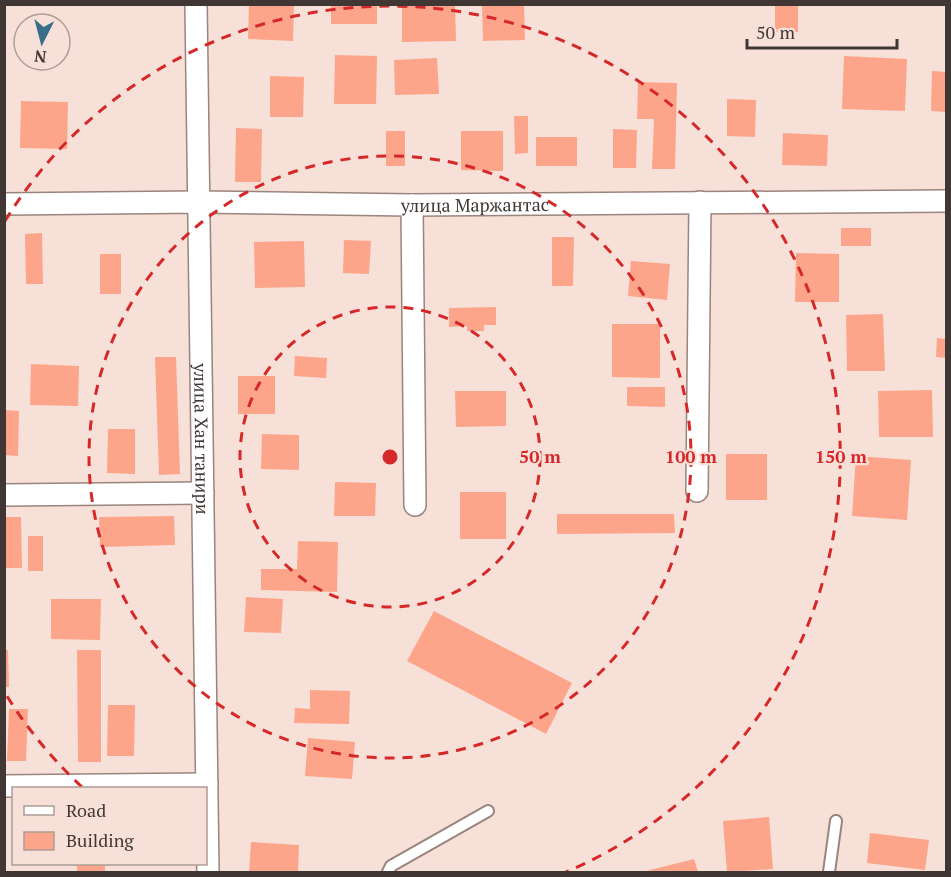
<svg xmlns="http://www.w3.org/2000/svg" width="951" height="877" viewBox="0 0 951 877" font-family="'PT Serif',serif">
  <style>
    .building { fill: #fca58a }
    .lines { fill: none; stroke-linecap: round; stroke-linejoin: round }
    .lane-casing { stroke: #99847e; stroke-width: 14 }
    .street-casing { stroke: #99847e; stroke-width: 24 }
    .lane { stroke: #fff; stroke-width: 10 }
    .street { stroke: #fff; stroke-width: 21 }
    .ring { fill: none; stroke: #d62828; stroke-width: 3; stroke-dasharray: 10 8 }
    .labels { text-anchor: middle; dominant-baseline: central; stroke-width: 4.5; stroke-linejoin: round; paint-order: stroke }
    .street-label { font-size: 18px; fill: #403734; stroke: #f7e0d8 }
    .centre { fill: #d62828; stroke: #f7e0d8; stroke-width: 3 }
    .ring-label { font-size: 18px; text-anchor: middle; font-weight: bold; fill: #d62828; stroke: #f7e0d8; stroke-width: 4.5; stroke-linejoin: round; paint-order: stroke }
  </style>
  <rect width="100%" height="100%" fill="#f7e0d8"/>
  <path class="building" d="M249,4H294L293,41L248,39Z
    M331,4H377V24H331Z
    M402,4H455L456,41L402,42Z
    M482,4H524L525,40L483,41Z
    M775,4H798V32H775Z
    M335,55L377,56L376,104H334Z
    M844,56L907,59L905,111L842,109Z
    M437,58L439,94L395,95L394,60Z
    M932,71L946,72V112L931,111Z
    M270,76L304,77L303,117H270Z
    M638,82L677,83L675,169H652L654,119H637Z
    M727,99L756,100L755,137L727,136Z
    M21,101L68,102L67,149L20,148Z
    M514,116H528V153L515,154Z
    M236,128L262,129L261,182H235Z
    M613,129L637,130L636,168H613Z
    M386,131H405V166H386Z
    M461,131H503V171L461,170Z
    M783,133L828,135L827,166L782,165Z
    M536,137H577V166H536Z
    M841,228H871V246H841Z
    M42,233L43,284H26L25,234Z
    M552,237H574L573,286H552Z
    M344,240L371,241L369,274L343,273Z
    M304,241L305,287L255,288L254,242Z
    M796,253L839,254V302H795Z
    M100,254H121V294H100Z
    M631,261L670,264L667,300L628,296Z
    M496,307V325H484V331H467V326L449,327V308Z
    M883,314L885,371H847L846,315Z
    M612,324H660V378L612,377Z
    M937,338L946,339V358L936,357Z
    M295,356L327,358L326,378L294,376Z
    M155,357H176L180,474L159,475Z
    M31,364L79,366L78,406L30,405Z
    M238,376H275V414H238Z
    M627,387H665V407L627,406Z
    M932,390L933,437H879L878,391Z
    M455,391H506V426L456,427Z
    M4,410L19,411L18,456L4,455Z
    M108,429H135V474L107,473Z
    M262,434L299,435V470L261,469Z
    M726,454H767V500H726Z
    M856,456L911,460L907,520L852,516Z
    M335,482L376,483L375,516H334Z
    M460,492H506V539H460Z
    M557,514H674L675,533L557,534Z
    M174,516L175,545L100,547L99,517Z
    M4,517H21L22,568H4Z
    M28,536H43V571H28Z
    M298,541L338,542L337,592L261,590V569H297Z
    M246,597L283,599L281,633L244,632Z
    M51,599H101L100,640L51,639Z
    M434,611L572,683L546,734L407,661Z
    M4,650H8L9,687H4Z
    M77,650H101V762H78Z
    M310,690L350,691L349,724L294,723L295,708L310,709Z
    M108,705H135L134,756H107Z
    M9,709H28L26,761H7Z
    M308,738L355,742L352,779L305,776Z
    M769,817L773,869L727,872L723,821Z
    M870,833L929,840L925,870L867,863Z
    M251,842L299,845L298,872H249Z
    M694,859L698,872H642Z
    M77,864H105V872H77Z"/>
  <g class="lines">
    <defs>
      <path id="lane" d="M388,872L391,866L488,811
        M829,872L836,821"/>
      <g id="street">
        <path id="s1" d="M196,4L208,872"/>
        <path id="s2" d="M4,204L199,202L412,205L946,201"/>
        <path d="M412,205L415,505"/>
        <path d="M697,491L700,202"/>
        <path d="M4,495L203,493"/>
        <path d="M4,786L207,784"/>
      </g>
    </defs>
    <use href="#lane" class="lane-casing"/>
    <use href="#street" class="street-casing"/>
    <use href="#lane" class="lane"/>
    <use href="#street" class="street"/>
  </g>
  <g class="ring">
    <circle cx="390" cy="457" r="150"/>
    <circle cx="390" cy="457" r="301"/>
    <path d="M82 787A451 451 0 0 1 5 693M5 221A451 451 0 1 1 566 872"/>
  </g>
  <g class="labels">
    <g class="street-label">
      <text stroke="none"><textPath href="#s2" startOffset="471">улица Маржантас</textPath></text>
      <text stroke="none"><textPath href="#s1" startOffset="435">улица Хан танири</textPath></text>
    </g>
  </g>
  <circle cx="390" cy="457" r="9" class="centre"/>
  <g class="ring-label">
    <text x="540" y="463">50 m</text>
    <text x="691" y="463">100 m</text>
    <text x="841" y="463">150 m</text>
  </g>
  <rect width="951" height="877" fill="none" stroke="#403734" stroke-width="12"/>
  <rect x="12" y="787" width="195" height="78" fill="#f7e0d8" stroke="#ae9c96" stroke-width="1.5"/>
  <rect x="24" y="806" width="30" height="9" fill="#ffffff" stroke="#ae9c96" stroke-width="1.5"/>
  <text x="66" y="817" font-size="18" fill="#403734">Road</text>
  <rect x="24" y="832" width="30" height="18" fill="#fca58a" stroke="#ae9c96" stroke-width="1.5"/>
  <text x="66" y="847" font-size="18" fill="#403734">Building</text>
  <g transform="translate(42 42) rotate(186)"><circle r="28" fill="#f7e0d8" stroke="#ae9c96" stroke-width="1.5"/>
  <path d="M0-4.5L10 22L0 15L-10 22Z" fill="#386e89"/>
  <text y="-9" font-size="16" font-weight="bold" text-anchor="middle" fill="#403734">N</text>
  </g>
  <path d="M747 39v9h150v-9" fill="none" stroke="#403734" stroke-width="3"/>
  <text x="756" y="39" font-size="18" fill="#403734" stroke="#f7e0d8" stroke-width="4.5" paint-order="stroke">50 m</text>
</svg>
